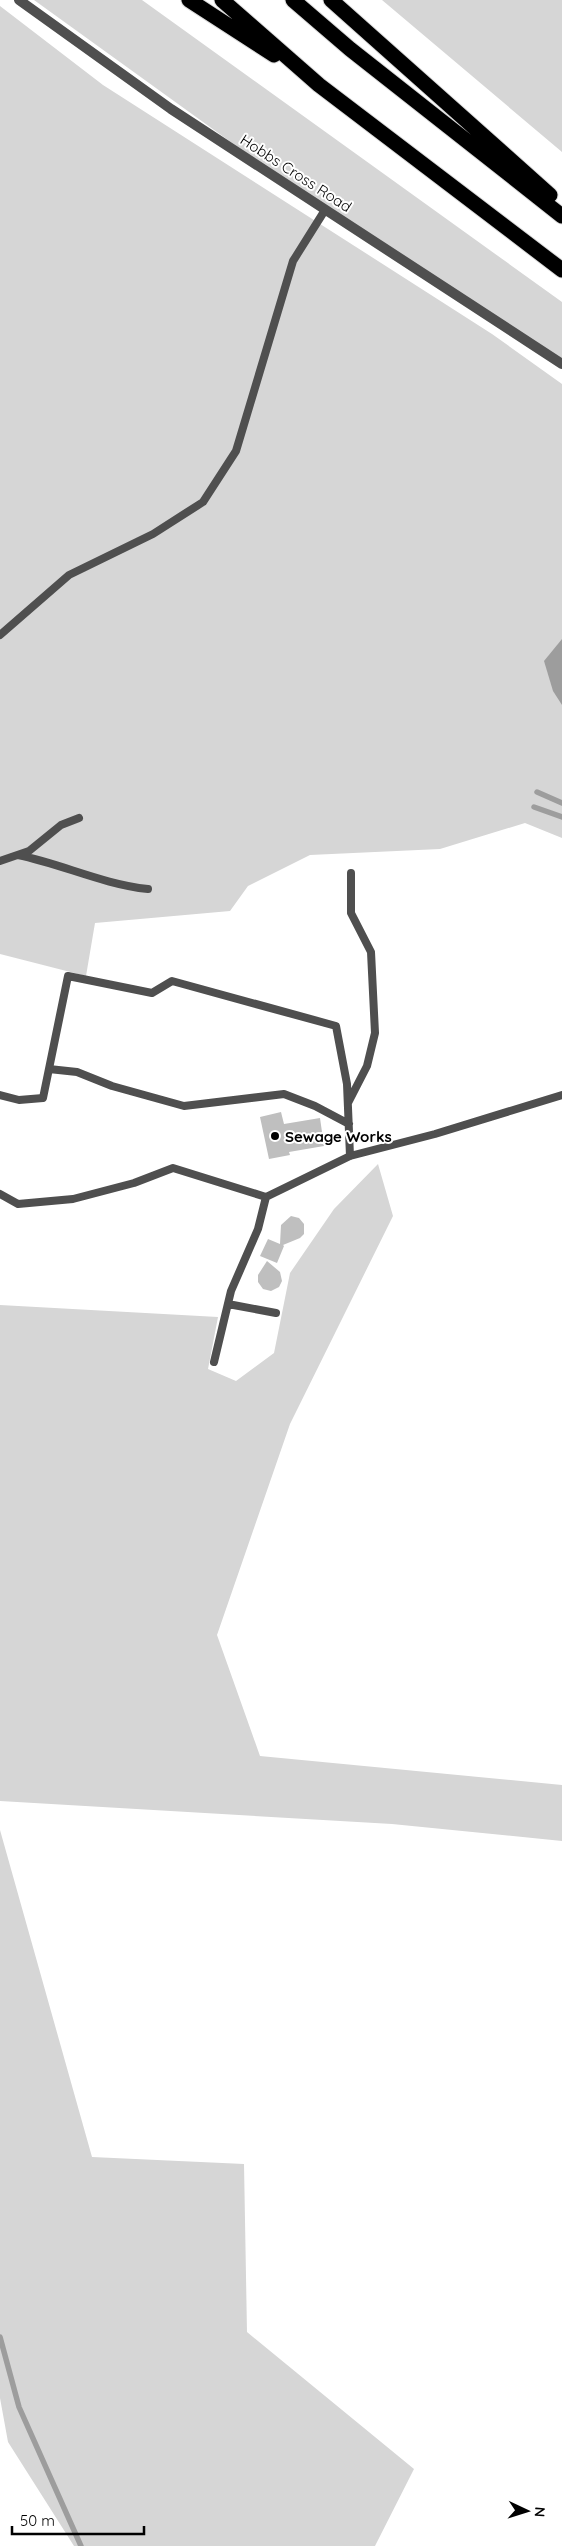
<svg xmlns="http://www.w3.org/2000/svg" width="562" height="2546" viewBox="0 0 562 2546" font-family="Quicksand,sans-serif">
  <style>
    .green { fill: #d6d6d6 }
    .water { fill: #9d9d9d }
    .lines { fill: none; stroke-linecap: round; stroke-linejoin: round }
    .stream { stroke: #9d9d9d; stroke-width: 5.5 }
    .building { fill: #bfbfbf }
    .motorway-casing { stroke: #dbdbdb; stroke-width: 17 }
    .service { stroke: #4f4f4f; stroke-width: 8 }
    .tertiary { stroke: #4f4f4f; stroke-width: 10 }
    .motorway { stroke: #000; stroke-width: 15 }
    .poi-dot { fill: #000; stroke: #fff; stroke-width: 2 }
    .labels { text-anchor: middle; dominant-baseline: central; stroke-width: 4; stroke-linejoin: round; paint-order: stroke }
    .street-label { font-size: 15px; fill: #000; stroke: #fff }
    .poi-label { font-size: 15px; font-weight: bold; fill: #000; stroke: #fff; text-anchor: start }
  </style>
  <rect width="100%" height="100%" fill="#fff"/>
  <path class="green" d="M34,0H142L562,302V364L325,210Z
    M382,0H562V152Z
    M0,6L103,85L492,334L562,384V838L525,823L440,849L310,855L248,886L230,911L95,923L86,976L0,954Z
    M378,1164L393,1216L290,1424L217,1635L260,1756L562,1785V1841L392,1824L0,1801V1305L218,1317L208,1369L236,1381L274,1353L290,1273L334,1209Z
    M0,1830L92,2157L244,2164L247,2332L414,2469L375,2546H74L8,2442L0,2398Z"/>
  <path class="water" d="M562,639V705L553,691L544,661Z"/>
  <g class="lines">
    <path class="stream" d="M537,792L562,803
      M534,807L562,817
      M0,2337L19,2407L81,2546"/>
  </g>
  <path class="building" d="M281,1112L284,1124L320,1118L324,1146L289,1152L290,1155L269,1159L260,1117Z
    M291,1216L299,1218L304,1224V1234L300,1238L283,1245L284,1246L277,1263L260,1256L268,1239L280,1244L281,1225Z
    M267,1261L280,1272L282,1281L279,1287L271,1291L263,1289L258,1282V1275Z"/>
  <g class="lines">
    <defs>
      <path id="motorway" d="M189,0L274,55
        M222,0L319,85L562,270
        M293,0L350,49L562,216
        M331,0L550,195"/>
    </defs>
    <use href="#motorway" class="motorway-casing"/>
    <path class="service" d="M0,635L69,575L153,534L203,502L236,451L293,261L325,210
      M18,855C62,864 102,884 148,889
      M0,861L29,851L61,825L79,818
      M49,1069L77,1072L112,1086L184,1106L284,1094L315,1106L349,1124
      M0,1095L19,1100L43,1098L68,976L152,993L172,981L336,1026L347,1084L350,1156
      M348,1103L367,1066L375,1033L371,952L351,913V873
      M0,1194L18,1204L73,1199L134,1183L173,1168L266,1197L350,1156L435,1134L562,1095
      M228,1304L276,1313
      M214,1362L231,1291L258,1229L266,1197"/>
    <path class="tertiary" d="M19,0L171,109L562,364"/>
    <use href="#motorway" class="motorway"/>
  </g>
  <circle class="poi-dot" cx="275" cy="1136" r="5"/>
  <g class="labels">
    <g class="street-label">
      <text transform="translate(296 173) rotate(33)">Hobbs Cross Road</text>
    </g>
    <g class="poi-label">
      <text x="285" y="1136">Sewage Works</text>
    </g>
  </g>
  <g transform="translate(527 2511) rotate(94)" stroke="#ffffff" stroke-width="4" paint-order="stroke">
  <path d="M0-4L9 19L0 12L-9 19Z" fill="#000000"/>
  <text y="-8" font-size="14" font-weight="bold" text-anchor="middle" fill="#000000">N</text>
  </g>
  <path d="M12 2526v8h132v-8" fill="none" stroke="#000000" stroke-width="2.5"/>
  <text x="20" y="2526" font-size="15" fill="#000000" stroke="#ffffff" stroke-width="4" paint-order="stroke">50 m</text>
</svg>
